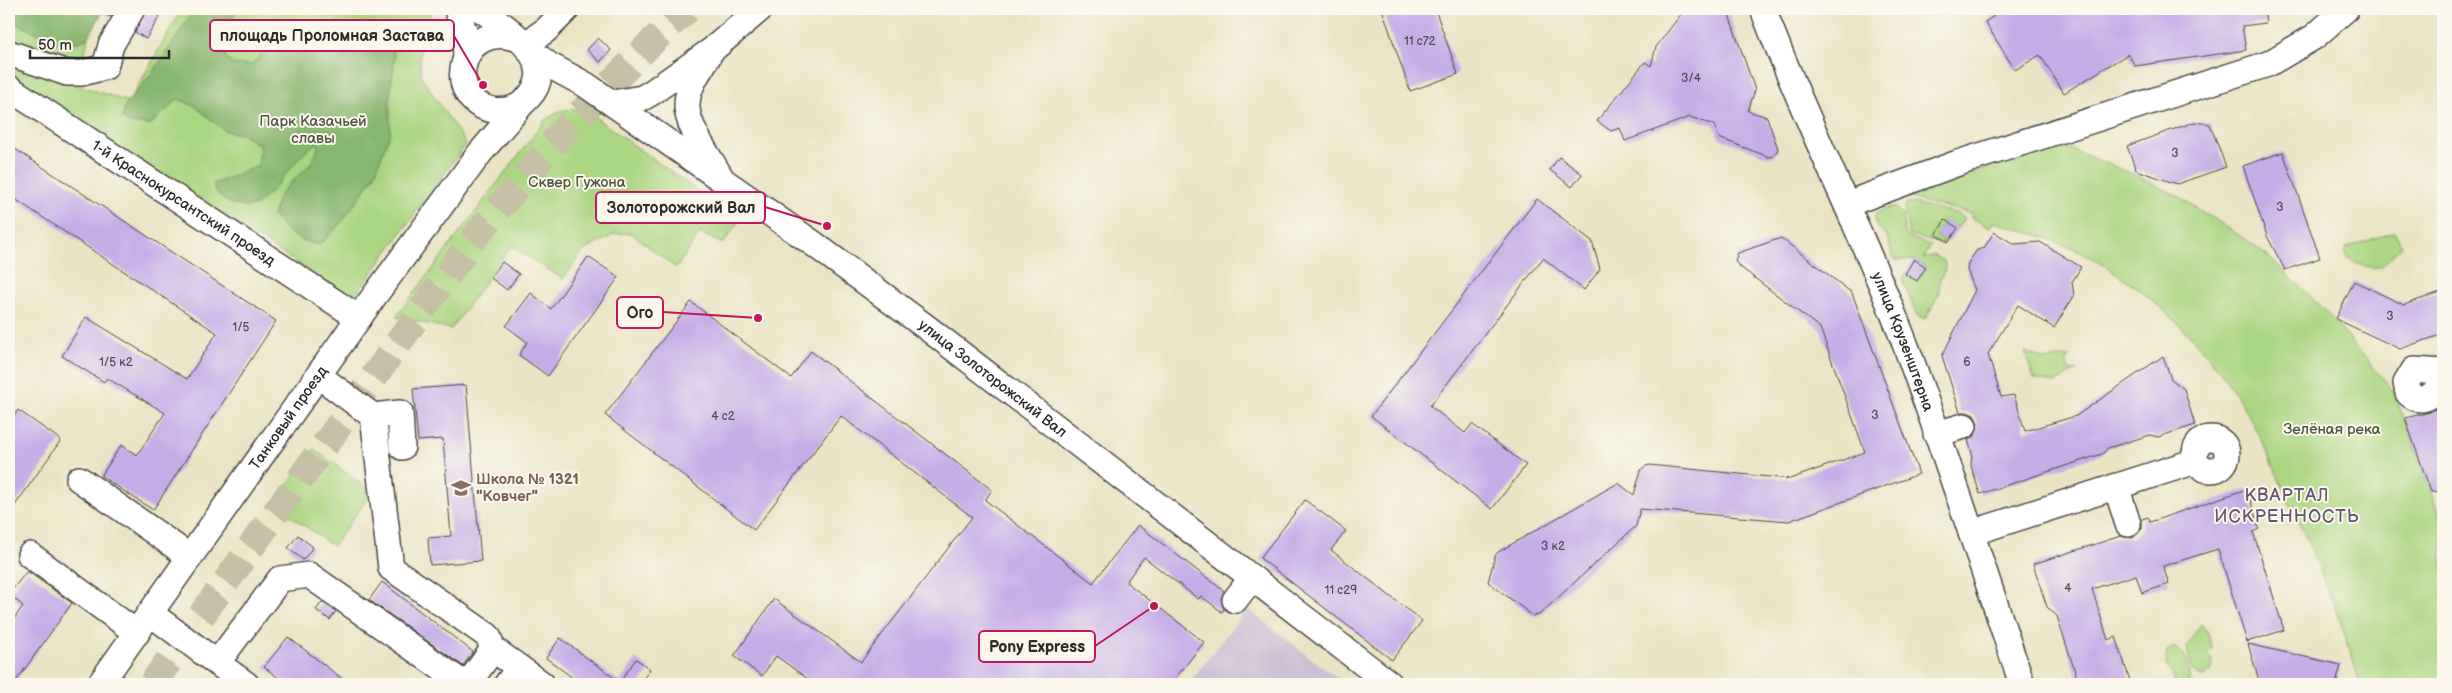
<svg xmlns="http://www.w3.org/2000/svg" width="2452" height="693" viewBox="0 0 2452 693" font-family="'Balsamiq Sans',sans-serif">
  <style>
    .industrial { fill: #ccbfd4 }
    .green { fill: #aad581; stroke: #6a8056 }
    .forest { fill: #87b66f; stroke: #59704d }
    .building { fill: #c6ade7 }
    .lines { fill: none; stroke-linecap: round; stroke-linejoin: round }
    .major-tunnel { stroke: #c4bfa5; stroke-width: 28; stroke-dasharray: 28 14; stroke-linecap: butt }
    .minor-casing { stroke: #484742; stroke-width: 28 }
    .minor { stroke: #fff; stroke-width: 25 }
    .labels { text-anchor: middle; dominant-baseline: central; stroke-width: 4; stroke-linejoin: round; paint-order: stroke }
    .number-label { font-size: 12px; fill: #524c5a }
    .park-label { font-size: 15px; fill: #4b5640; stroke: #fbf7ec }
    .street-label { font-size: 15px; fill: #2b2b2b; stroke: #fbf7ec }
    .education-label { font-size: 15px; font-weight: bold; fill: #785e54; stroke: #fbf7ec; text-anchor: start }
    .quarter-label { font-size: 18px; letter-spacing: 1px; fill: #61586d; stroke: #fbf7ec }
    .leader { fill: none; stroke: #c2185b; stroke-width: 2 }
    .callout-dot { fill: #c2185b; stroke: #fbf7ec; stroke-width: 2 }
    .callout { fill: #fbf7ec; stroke: #c2185b; stroke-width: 2 }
    .callout-label { font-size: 16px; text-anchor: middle; font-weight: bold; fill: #2b2b2b }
  </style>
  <rect width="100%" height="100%" fill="#fbf7ec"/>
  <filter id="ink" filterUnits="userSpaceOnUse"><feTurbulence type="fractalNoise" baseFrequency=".02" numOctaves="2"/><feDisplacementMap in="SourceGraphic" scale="10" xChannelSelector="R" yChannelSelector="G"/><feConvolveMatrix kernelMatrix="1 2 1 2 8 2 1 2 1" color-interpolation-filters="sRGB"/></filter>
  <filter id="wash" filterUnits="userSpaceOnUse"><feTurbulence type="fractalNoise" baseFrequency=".0096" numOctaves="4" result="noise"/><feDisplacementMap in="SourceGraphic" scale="20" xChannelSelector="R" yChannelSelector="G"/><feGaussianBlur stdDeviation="1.12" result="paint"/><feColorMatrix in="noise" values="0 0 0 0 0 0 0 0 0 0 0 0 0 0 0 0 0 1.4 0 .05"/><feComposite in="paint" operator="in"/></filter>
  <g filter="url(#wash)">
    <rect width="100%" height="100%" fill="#eae4c4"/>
    <path class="industrial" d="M1247,609L1345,684H1188Z"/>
    <path class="green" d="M9,9H97L83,59H53L9,45Z
      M182,9H432C424,32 416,53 422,78L466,144L355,296H348L9,76V62L129,102Z
      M572,109L585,110L739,221L723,244L700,233L676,268L631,233L615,234L583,251L563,279L511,246L451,329L396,317L545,120L560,111Z
      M2057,144L2133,174L2178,196L2245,239L2271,259L2323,308L2392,389L2406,422L2443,525V684H2360C2343,622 2317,560 2289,501C2276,473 2264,443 2249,416C2213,351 2154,293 2090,257C2060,241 2026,231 1994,222L1989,228L1971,217L1973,214L1906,197Z
      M1914,203L1958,214L1964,218L1958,228L1945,221L1936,235L1944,240L1942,244L1909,235L1904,207L1906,204Z
      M1890,207H1895L1902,214L1904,230L1907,237L1931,245L1923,258L1934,255L1944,261L1946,268L1939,281L1940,292L1926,318H1920L1916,314L1903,280L1905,274L1917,281L1926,267L1914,259C1889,261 1895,263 1888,239C1886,233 1878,229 1875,223V214Z
      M2394,232L2402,244L2401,247L2381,267C2367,268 2346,265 2345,248Z
      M2025,352L2047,360L2069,356L2066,362L2069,370L2073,371H2077L2054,383L2034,379Z
      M314,449L372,492L333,546L274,504Z
      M2201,624L2208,633L2213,648L2206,653L2213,659C2213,666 2211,674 2203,677C2191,675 2188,657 2187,646Z
      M2174,647C2186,655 2195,671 2187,684H2173V674L2166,666L2167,651Z"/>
    <path class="forest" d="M9,9H104L88,38L79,42L51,43L35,32L9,20Z
      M195,9H236L233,15C244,40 239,36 225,56L232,64L252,65L264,50C277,48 289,53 302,52L320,27L339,23L349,26L356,33L366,34L391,48L395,57L390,95V133L374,177L341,223L321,244C301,245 285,231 273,216C275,210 276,202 279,197C290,177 319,167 318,142C298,153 269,201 253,206C247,208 236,206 230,203C221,198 216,193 213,184L258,166L260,146L244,135L225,131L195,106L178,99L150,125L130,123L122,118L126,104L154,71Z
      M315,9H348C338,17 325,18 315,9Z"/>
    <g id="blocks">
      <path class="building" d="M96,9H116L110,17Z
        M146,9L160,16L146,39L135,32Z
        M1382,9H1435L1458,74L1410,91Z
        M1685,9H1727L1755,90L1748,111L1767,117L1778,149L1774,156L1769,157L1719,138L1714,125L1690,117L1625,141L1620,128L1611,131L1597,121L1645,62L1651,66L1656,47Z
        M1990,9H2264L2266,23L2242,26L2246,50L2135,66L2128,54L2064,93L2040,55L2015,70L1985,22L1994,16Z
        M598,38L611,50L600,62L587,50Z
        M2194,122L2210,124L2226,167L2177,184L2136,170L2127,146Z
        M9,145L276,321L153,510L101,476L121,445L137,455L165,413L107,378L104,382L62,356L86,317L187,379L217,333L9,195Z
        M2283,152L2320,258L2285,270L2267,236L2243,166Z
        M1559,157L1582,174L1572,187L1550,170Z
        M1537,199L1592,241L1600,269L1584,290L1543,258L1430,406L1465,433L1472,424L1526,465L1492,509L1371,416Z
        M1945,220L1958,228L1949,242L1936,235Z
        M1994,232L2014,244L2040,242L2081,267L2072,282L2074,296L2054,328L2018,305L1988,354L2001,397L2014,395L2025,431L2076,416L2163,356L2171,379L2184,389L2195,425L2158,437L2150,435L2108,448L2102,454L1980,494L1971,466L1972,453L1968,440L1975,436L1978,423L1974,415L1967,412H1960L1942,356L1975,290L1967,270L1968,263L1977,250L1984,248Z
        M1781,238L1852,293L1919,474L1789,521L1640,509L1636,526L1539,615L1533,616L1488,582L1495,556L1498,552L1618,483L1634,495L1641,470L1644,467L1649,465L1790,479L1865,452L1820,328L1739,266L1735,261L1738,253Z
        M588,257L619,277L548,376L519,355L527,342L506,326L531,293L551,309Z
        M1914,259L1926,267L1917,281L1905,274Z
        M502,262L519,274L507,290L491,278Z
        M2354,281L2404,305L2443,291V334L2400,349L2336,319Z
        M691,302L791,378L811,351L992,490L985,500L1093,583L1138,525L1224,591L1221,599L1224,609L1222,612L1201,596L1198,599L1144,557L1126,582L1204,642L1171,684H815L776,656L762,676L734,656L774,599L861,662L972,517L841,416L754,530L605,415Z
        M466,385L481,561L430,565L428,538L451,536L443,439L418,441L413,389Z
        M2443,404V491L2431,492L2405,418L2430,412Z
        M18,410L61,440L9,514V412L14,416Z
        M2247,489L2259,529L2253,532L2284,630L2247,642L2218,549L2163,566L2169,584L2142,593L2136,575L2092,589L2108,640L2116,637L2131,684H2079L2057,616L2047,607L2033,564L2121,536L2133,538L2142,528V519L2148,517L2150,522Z
        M1305,500L1346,531L1331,550L1422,621L1392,660L1260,558Z
        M298,535L313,547L303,560L288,548Z
        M27,571L72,603L14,684H9V626L23,606L9,594Z
        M382,582L473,652L463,666L369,600Z
        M322,602L336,611L330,620L316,610Z
        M288,637L349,684H287L264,667Z
        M560,638L620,682L636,659L650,669L640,684H581L546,658Z
        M2248,644L2341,665L2336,684H2260Z"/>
    </g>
  </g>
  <g filter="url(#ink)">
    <use href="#blocks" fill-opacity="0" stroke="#484742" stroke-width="1"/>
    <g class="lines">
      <path class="major-tunnel" d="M152,684L474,238L565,129L665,29L688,9"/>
      <defs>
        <g id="minor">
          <path d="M457,9L464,31L466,55"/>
          <path d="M480,9C506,27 562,62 528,98C519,108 506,112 493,110C441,100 460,18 518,39"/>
          <path id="s1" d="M1763,9C1806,124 1864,234 1907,349C1948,460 1984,572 2022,684"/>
          <path d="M526,44L546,30L567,9"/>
          <path id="s2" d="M532,52L549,65L586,85L814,244L926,327L1390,684"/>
          <path d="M9,53L67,73H82L105,67L111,45L132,9"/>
          <path d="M708,57C700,70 688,86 687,103C685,124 710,158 720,176"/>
          <path id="s3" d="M9,88L359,318"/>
          <path d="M612,103L642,98L651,93L712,50L760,9"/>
          <path d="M1847,204L1958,163L2268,64L2314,37L2346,9"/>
          <path d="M2443,372L2414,370L2406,383L2408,393C2422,406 2432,395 2443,386"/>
          <path d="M319,376L373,416L391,568L488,636L493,649L468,684"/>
          <path d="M373,416L400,413L402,447"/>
          <path d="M1936,434L1964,426"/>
          <circle cx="2211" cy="454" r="16"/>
          <path d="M79,479L190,557"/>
          <path d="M2116,486L2128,524"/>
          <path d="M1971,533L2196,461"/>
          <path d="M30,555L137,633"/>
          <path d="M1235,600L1252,578"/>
          <path d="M150,613L217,663L280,579L309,575L464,684"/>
          <path d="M493,649L542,684"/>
          <path d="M217,663L246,684"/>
          <path id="s4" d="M100,684L375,295L480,153L521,105"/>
          <path d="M507,684L519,668"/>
        </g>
      </defs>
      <use href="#minor" class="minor-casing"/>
      <use href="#minor" class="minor"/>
    </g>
  </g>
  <defs>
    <symbol id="school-bare" viewBox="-9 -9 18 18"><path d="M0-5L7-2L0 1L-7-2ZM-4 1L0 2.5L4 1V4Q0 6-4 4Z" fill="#8d6e63" stroke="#fbf7ec" stroke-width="2.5" paint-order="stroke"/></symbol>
  </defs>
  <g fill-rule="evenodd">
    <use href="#school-bare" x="447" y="474" width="28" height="28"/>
  </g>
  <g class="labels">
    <g class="number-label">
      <text x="1420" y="41">11 с72</text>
      <text x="1691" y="78">3/4</text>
      <text x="2175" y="153">3</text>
      <text x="2280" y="207">3</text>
      <text x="2390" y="316">3</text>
      <text x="241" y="327">1/5</text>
      <text x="116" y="362">1/5 к2</text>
      <text x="1967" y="362">6</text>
      <text x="1875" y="415">3</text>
      <text x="723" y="416">4 с2</text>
      <text x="1553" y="546">3 к2</text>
      <text x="2068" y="588">4</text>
      <text x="1341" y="590">11 с29</text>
    </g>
    <g class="park-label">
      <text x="313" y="121">Парк Казачьей<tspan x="313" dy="17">славы</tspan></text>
      <text x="577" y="182">Сквер Гужона</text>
      <text x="2332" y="429">Зелёная река</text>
    </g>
    <g class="street-label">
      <text stroke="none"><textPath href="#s3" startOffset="209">1-й Краснокурсантский проезд</textPath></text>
      <text stroke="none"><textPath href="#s1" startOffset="361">улица Крузенштерна</textPath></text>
      <text stroke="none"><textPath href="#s2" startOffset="565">улица Золоторожский Вал</textPath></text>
      <text stroke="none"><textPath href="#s4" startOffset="326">Танковый проезд</textPath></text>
    </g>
    <g class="education-label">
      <text x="476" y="479">Школа № 1321<tspan x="476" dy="17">"Ковчег"</tspan></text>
    </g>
    <g class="quarter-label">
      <text x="2287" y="495">КВАРТАЛ<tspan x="2287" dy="21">ИСКРЕННОСТЬ</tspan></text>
    </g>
  </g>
  <path class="leader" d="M483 85L454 36M827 226L765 207M758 318L663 312M1154 606L1095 646"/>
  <g class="callout-dot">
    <circle cx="483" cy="85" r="5"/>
    <circle cx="827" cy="226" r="5"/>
    <circle cx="758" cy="318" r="5"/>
    <circle cx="1154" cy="606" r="5"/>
  </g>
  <g class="callout">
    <rect x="210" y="20" width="244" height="31" rx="5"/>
    <rect x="596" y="192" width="169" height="31" rx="5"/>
    <rect x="617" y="297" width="46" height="31" rx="5"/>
    <rect x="979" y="631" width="116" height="31" rx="5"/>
  </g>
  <g class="callout-label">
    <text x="332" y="41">площадь Проломная Застава</text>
    <text x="681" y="213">Золоторожский Вал</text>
    <text x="640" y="318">Ого</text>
    <text x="1037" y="652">Pony Express</text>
  </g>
  <rect width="2452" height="693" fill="none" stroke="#fbf7ec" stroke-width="30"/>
  <path d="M30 50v8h139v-8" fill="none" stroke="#2b2b2b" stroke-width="2.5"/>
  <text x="38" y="50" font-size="15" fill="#2b2b2b" stroke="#fbf7ec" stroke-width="4" paint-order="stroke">50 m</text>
</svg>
